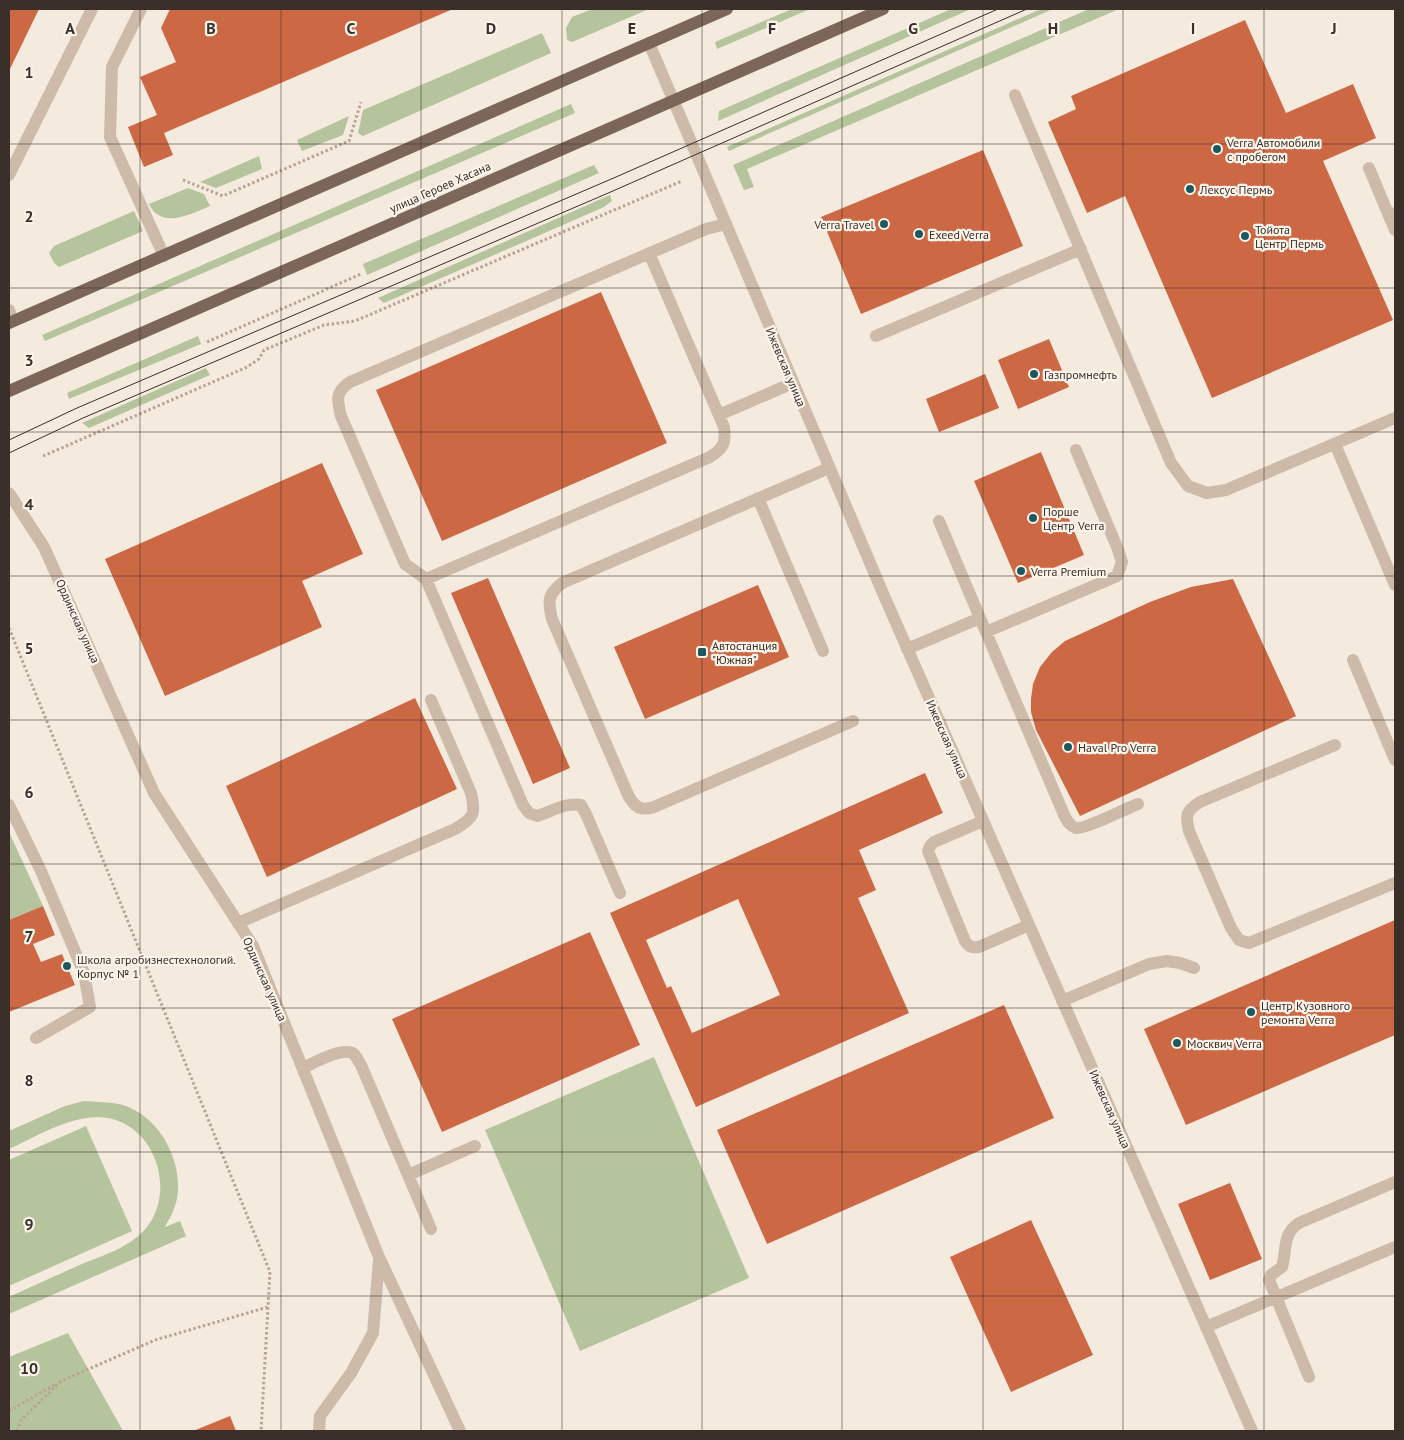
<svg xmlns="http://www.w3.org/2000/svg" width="1404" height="1440" viewBox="0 0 1404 1440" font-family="'PT Sans',sans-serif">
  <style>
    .green { fill: #b6c49d }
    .building { fill: #cc6844; fill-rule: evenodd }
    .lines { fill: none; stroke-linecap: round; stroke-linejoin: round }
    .path { stroke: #b9a493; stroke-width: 3; stroke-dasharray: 2.5 2.5; stroke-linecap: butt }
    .service { stroke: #cdbaa9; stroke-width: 12 }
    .minor { stroke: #cdbaa9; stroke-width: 12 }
    .tertiary { stroke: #cdbaa9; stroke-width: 12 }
    .primary { stroke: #7c6659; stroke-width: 12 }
    .tram { stroke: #3a2f29; stroke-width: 1 }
    .grid { fill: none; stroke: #3a2f29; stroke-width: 1; stroke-opacity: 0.55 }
    .poi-dot { fill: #1c585e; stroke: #fbf4eb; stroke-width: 2 }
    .labels { text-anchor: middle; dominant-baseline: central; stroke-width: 4.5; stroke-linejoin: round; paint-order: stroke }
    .poi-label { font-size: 12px; fill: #3a2f29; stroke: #fbf4eb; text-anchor: start }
    .street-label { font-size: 12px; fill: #3a2f29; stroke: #fbf4eb }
    .grid-label { font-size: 16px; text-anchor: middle; font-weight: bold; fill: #3a2f29; stroke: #fbf4eb; stroke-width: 4.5; stroke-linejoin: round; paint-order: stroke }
  </style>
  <rect width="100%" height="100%" fill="#f4eade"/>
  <path class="green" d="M592,9H649L572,42L567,40L566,28L572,17Z
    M792,9H810L717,49L715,42Z
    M951,9H971L718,121L719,111Z
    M1041,9H1053L729,151L727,147Z
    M1089,9H1119L747,169L754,187L744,190L733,165Z
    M542,33L551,53L363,136L358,133L363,110Z
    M571,104L575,113L45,341L42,335Z
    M349,116L343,135L302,151L297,140Z
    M259,156L262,169L216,188L200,182Z
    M594,165L599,173L367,275L363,264Z
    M188,188L204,194L210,206C191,214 161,230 149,204Z
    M610,195L612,201L604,207L384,303L378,298Z
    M134,211L143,231L59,267L54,263L49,253L54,246Z
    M198,336L201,344L69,399L67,393Z
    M206,368L210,375L89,428L82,423Z
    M9,832L43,906L9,920Z
    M654,1057L749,1278L580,1351L485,1130Z
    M84,1101C97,1102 111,1102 123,1105C158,1116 180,1156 178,1191C177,1205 171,1216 165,1227L180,1221L186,1236L9,1314V1297C33,1286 57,1275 82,1264C104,1255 131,1247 147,1227C178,1187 152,1117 97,1117C66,1118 37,1136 9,1149V1131L65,1106Z
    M86,1126L132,1231L9,1286V1160Z
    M68,1333L123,1431H9V1357Z"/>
  <path class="building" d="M9,9H39L9,71Z
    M170,9H453L164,133L173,155L144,167L128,127L157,115L140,77L176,62L161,28Z
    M1245,20L1286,113L1353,84L1376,138L1323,161L1393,320L1212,398L1125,196L1087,213L1048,122L1076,109L1071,96Z
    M983,150L1023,246L861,314L821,217Z
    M601,292L667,443L442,541L376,390Z
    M1049,339L1069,387L1018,409L998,360Z
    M985,374L999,408L939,432L926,399Z
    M1041,452L1084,555L1018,583L974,481Z
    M322,463L363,554L302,581L322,627L165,696L105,559Z
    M488,578L570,768L533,784L451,593Z
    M1233,579L1296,716L1080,816L1036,730L1031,712V699L1033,684L1040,667L1052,652L1065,641L1150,602L1191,587Z
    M758,585L789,657L645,719L614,647Z
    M415,698L457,789L267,877L226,786Z
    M925,773L943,813L859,850L876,890L858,898L909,1013L696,1107L610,913ZM738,899L780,995L692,1033L671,986L667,988L646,940Z
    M43,906L55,935L33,944L41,962L62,954L75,985L9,1012V920Z
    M1395,920V1035L1186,1125L1144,1029Z
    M590,932L640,1045L442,1132L392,1019Z
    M1004,1005L1054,1118L767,1244L717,1130Z
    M1230,1183L1262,1259L1210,1280L1178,1204Z
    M1031,1220L1093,1355L1011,1392L950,1257Z
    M230,1416L236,1431H193Z"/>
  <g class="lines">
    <path class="path" d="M183,180L223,196L349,141L361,102
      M207,342L361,274
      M43,456L247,367L259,359L264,350L324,325L355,321L682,181
      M9,628L270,1272L261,1431
      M9,1411L56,1384
      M17,1431L21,1420L61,1381L155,1340L268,1307"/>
    <path class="service" d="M141,9L112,67L110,137L164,256
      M1015,95L1171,463L1188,486L1207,493L1226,490L1395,418
      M1369,168L1389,216
      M9,175L92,9
      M1395,213L1389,216L1395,230
      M9,310L13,321
      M876,336L1081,249
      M719,415L793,383
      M1335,444L1395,585
      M829,468L562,583C547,595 548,601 552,619L629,797C636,808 641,811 654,807L853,721
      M758,498L823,651
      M426,579L710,457C724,448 726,443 724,427L649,253
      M980,618L1065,817C1068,822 1070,826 1076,828C1084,830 1127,808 1138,804
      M986,632L1117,576L1122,562L1117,547L1076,450
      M907,649L980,618L939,521
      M1353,660L1395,760
      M1335,745L1200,802C1186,811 1185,815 1189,831L1231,928L1239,940L1249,943L1395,883
      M9,805L41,871L84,973L90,1007L36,1038
      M983,821L934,842L930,846L928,851L965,941C969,947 972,948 979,947L1029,925
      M620,893L586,814L581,805C565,802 551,812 537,816L529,813L523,805L426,579L405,564L341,416C337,400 335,392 350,382L706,229L726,224
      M238,923L455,829C474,818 476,814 471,793L431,700
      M1062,1001L1149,964L1167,961L1180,963L1194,968
      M303,1068C314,1063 343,1046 354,1054C356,1056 359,1062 361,1065L431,1229
      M408,1175L475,1146
      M1206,1327L1395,1247
      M1309,1377L1269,1280L1271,1275L1282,1267C1287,1250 1282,1234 1299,1223L1395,1182"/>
    <path class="minor" d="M9,493L44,547L154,793L253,946L379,1257L460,1431
      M319,1431L320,1416L351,1373L373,1333L379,1260"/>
    <path class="tertiary" d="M649,43L885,598L1252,1431"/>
    <path class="primary" d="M9,323L727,9
      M9,391L883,9"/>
    <path class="tram" d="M9,440L77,408L616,177L998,9
      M9,453L83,418L606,194L1027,9"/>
  </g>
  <path class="grid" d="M140,9V1431M281,9V1431M421,9V1431M562,9V1431M702,9V1431M842,9V1431M983,9V1431M1123,9V1431M1264,9V1431M9,144H1395M9,288H1395M9,432H1395M9,576H1395M9,720H1395M9,864H1395M9,1008H1395M9,1152H1395M9,1296H1395"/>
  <g class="poi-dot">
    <circle cx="1217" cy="149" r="5"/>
    <circle cx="1190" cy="189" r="5"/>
    <circle cx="884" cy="224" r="5"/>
    <circle cx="919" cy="234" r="5"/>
    <circle cx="1245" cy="236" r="5"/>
    <circle cx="1034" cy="374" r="5"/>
    <circle cx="1033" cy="518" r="5"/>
    <circle cx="1021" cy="571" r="5"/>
    <rect x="697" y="647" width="10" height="10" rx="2.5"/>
    <circle cx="1068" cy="747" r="5"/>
    <circle cx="67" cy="966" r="5"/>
    <circle cx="1251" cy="1012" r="5"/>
    <circle cx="1177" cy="1043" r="5"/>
  </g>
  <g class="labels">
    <g class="poi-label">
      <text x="1227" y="142">Verra Автомобили<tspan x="1227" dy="14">с пробегом</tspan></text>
      <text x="1200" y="189">Лексус Пермь</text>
      <text x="874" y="224" text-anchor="end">Verra Travel</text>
      <text x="1255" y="229">Тойота<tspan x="1255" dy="14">Центр Пермь</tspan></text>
      <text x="929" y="234">Exeed Verra</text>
      <text x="1044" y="374">Газпромнефть</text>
      <text x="1043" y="511">Порше<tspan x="1043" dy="14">Центр Verra</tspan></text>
      <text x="1031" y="571">Verra Premium</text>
      <text x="712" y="645">Автостанция<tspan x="712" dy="14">"Южная"</tspan></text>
      <text x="1078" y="747">Haval Pro Verra</text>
      <text x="77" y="959">Школа агробизнестехнологий.<tspan x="77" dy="14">Корпус № 1</tspan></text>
      <text x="1261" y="1005">Центр Кузовного<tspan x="1261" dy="14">ремонта Verra</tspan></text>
      <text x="1187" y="1043">Москвич Verra</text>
    </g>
    <g class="street-label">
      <text transform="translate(440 187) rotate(-24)">улица Героев Хасана</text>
      <text transform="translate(786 367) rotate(67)">Ижевская улица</text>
      <text transform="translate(78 621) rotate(66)">Ординская улица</text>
      <text transform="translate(947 739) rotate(66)">Ижевская улица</text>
      <text transform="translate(265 979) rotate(66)">Ординская улица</text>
      <text transform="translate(1110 1109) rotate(66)">Ижевская улица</text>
    </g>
  </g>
  <g class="grid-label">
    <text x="70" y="34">A</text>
    <text x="211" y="34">B</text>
    <text x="351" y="34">C</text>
    <text x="491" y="34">D</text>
    <text x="632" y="34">E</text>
    <text x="772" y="34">F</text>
    <text x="913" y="34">G</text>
    <text x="1053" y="34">H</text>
    <text x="1193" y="34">I</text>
    <text x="1334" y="34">J</text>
    <text x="29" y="78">1</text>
    <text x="29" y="222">2</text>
    <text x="29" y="366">3</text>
    <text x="29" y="510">4</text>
    <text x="29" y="654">5</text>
    <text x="29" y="798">6</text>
    <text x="29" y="942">7</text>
    <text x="29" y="1086">8</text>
    <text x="29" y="1230">9</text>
    <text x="29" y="1374">10</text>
  </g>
  <rect width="1404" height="1440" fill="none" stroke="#3a2f29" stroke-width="20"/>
</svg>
